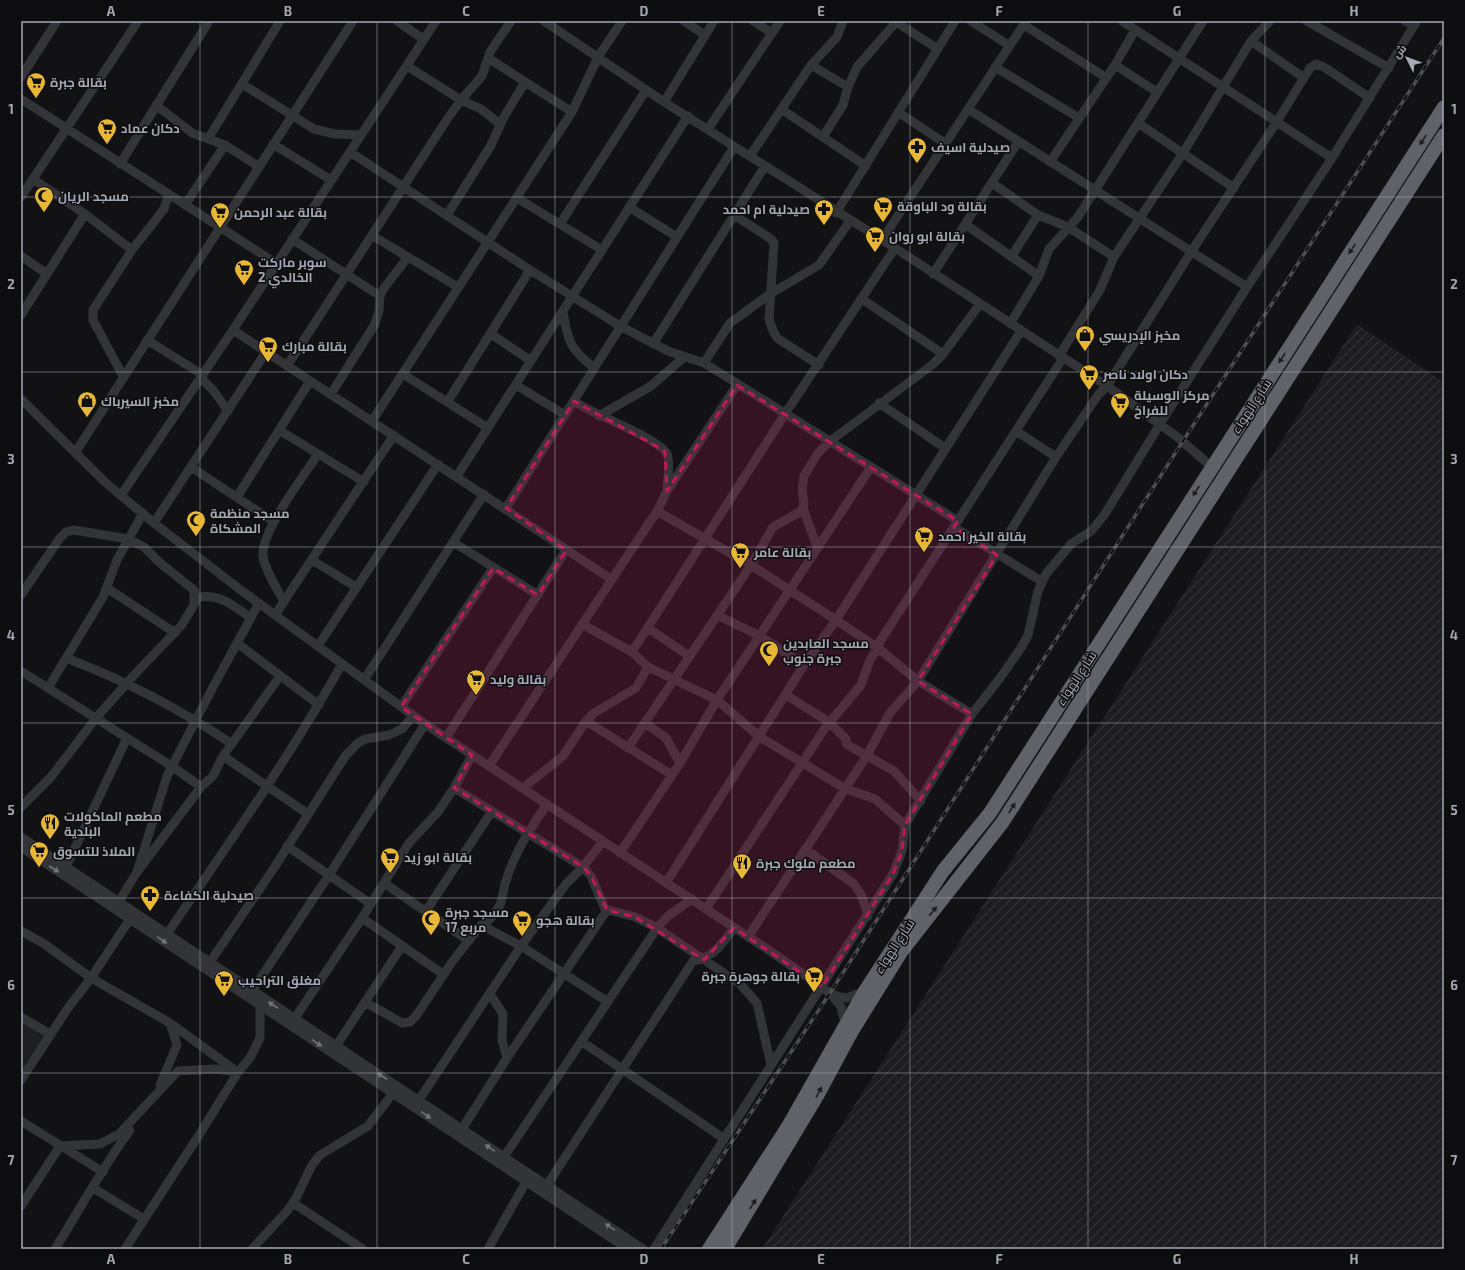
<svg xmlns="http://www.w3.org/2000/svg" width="1465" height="1270" viewBox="0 0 1465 1270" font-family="'Exo 2',Cairo,sans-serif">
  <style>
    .built { fill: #1e1e20 }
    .industrial { fill: url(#industrial-furrows) }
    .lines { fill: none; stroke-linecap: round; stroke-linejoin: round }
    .minor { stroke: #333438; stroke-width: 9 }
    .highway { stroke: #606169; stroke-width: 14 }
    .rail-casing { stroke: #4c4e53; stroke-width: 3.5 }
    .rail { stroke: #0d0d0f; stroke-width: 2; stroke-dasharray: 6; stroke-linecap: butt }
    .oneway { fill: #1e1e21 }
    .oneway2 { fill: #71747c }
    .marked { fill: #c2185b; fill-opacity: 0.2; stroke: #c2185b; stroke-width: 3; stroke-dasharray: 8 5; stroke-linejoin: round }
    .grid { fill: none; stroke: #a4a8b3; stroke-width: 1; stroke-opacity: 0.55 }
    .labels { text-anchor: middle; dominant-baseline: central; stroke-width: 3; stroke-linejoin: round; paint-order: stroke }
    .poi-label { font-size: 13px; font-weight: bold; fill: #a4a8b3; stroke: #0d0d0f; text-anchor: start }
    .street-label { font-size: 13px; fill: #a4a8b3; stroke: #0d0d0f }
    .neatline { fill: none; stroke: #a4a8b3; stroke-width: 1.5 }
    .grid-label { font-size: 13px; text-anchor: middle; font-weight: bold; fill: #a4a8b3 }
  </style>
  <defs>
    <pattern id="industrial-furrows" width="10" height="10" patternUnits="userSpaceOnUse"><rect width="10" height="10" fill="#1e1e20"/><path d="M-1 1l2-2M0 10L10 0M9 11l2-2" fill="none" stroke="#3c3c3e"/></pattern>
  </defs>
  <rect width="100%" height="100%" fill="#121214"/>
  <path class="built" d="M21,1021L46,1037L23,1071L21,1070Z"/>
  <path class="industrial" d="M1357,324L1444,382V1249H762Z"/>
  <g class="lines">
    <path class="minor" d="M397,21L423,39
      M544,21L664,102L895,248L1107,386L1176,436L1212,467
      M684,21L705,35
      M753,21L772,33
      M971,21L1010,46
      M1122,21L1332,158
      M1307,21L1389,68
      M1405,21L1414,26
      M896,22L938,49
      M1024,25L1105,77
      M1251,41L1304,78
      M488,58L572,112
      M811,65L848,87
      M1115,65L1157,92
      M407,66L461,100L481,109L500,124
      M995,67L1079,118
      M21,77L57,21
      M242,84L314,129L335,134L361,135
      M21,99L277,264
      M664,102L714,21
      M156,105L192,133L225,145L258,166
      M781,109L866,166
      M968,109L1247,287
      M898,112L946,144
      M1138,123L1234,188
      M708,129L780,21
      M823,137L843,105L848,87L857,67L897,21
      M208,139L280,21
      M273,144L331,180
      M350,152L530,270L620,326L668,351L704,363L958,521
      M750,156L811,65L837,37L843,21
      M1050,162L1115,65L1135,30
      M120,164L209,21
      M33,179L85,214L132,250
      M992,183L1038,215L1068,227L1114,257
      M21,197L138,21
      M517,198L602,250
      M185,205L225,145
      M629,207L677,237
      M836,213L955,21
      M447,215L490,147L504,117L525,82
      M734,215L771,239L774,243L769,319L773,331L777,338L819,365
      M560,224L646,90
      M965,224L1039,276
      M373,236L458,287
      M292,239L380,296
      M882,240L1026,21
      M21,256L47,274
      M1011,257L1038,215
      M933,274L1018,142
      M862,299L943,354
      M563,312C568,342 570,349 594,368
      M21,315L85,214
      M1010,324L1039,276L1049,249L1078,217L1203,21
      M233,330L611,579
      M491,334L531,361
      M147,340L203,375
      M653,344L765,166
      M1059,356L1100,290L1114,257L1183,153L1251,41L1270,21
      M704,363L730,323L770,294L819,265L850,221
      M287,366L446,121L461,100L482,76L490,52L511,21
      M403,374L488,428
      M123,376L93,320V310L132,250L164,209L169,194
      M201,378L213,390L228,411
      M516,385L565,415
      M331,394L375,324L379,311L380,296L384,288L408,257
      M21,399L106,483L154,523L242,591L425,724L773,953L830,993L840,997L847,998L865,991
      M448,401L530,270
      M574,401C591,414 661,439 667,454C671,464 667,480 667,491
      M879,403L945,448
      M599,416L651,386L684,357
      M372,421L572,112L598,57L622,21
      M279,430L364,482
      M1016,431L1056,457
      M75,453L353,21
      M191,467L274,522
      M457,476L688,116
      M121,495L233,330L436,21
      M237,497L310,381
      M506,508L734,147
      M803,508L817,547
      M657,511L751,565L836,620L878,648L918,681L972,714
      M154,523L266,352
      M954,527L1041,581
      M453,542L538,595
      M312,560L356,587
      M107,588L175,633
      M21,595L60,538L66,532L74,530L128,539L144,547L159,562L194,590V604
      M284,602C277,588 266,572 263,557C260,532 304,476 318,454
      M275,615L394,435
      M717,615L760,636L804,665
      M582,624L632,652L648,667L717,700L760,737L844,788L875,799L905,825
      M648,628L689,656
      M237,643L319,705
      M318,646L438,464
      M632,652L785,414L895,248
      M66,658C124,680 180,709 232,744
      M21,671L173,767L201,787
      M364,680L484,494
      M48,688L103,597L117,560L143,513
      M786,695L829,722L846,739V744L894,771L921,801
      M401,707L493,568
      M586,721L672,775
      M645,723L666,738L680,763
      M446,738L566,550
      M628,748L751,565L773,527L800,512L803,508L804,504L802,489L804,476L818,453L829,442L932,365L943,354L980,304
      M223,756L308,814
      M489,766L657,511L667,491L737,385
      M454,788L583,867L591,876L605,909L635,917L657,928L740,984L757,1003L771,1065
      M523,788L563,756L586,721L594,713L636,688L648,667
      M21,807L51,777L96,718L135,674L181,626L199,597C222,594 233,606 251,618
      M21,837L643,1249
      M287,846L371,904
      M21,847L628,1249
      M805,849L854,884L862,896L868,916
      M620,853L680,763L717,700L871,467
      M66,867L127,738
      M137,872L167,776L213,687L259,603
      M384,883L469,941
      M666,883L804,665L836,620L1021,331
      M118,903L137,872L201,787L213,776L223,756L280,676
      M706,909L825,728L861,685L870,660L878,648L879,643L1063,358
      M426,911L492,811
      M362,918L443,974
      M481,925L521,946L608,1002
      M21,931L43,943L91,978L170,1023L236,1071
      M167,934C227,846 289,758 342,664
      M748,937L866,757L890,713L918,681L1056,457L1098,395L1107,386L1191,252L1276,123L1310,68L1316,64L1324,67L1370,98
      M210,962L274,868L346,755L358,743L365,739L389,735L402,729L413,716
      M252,991L329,875L425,724
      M490,994L503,1014L502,1040L507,1058
      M831,994L841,1007L845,1023
      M365,1002L402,1023L410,1022L416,1016L452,962L481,925C488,923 496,912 500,905C503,897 503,889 506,881C514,853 531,828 547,804
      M21,1017L50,1034
      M295,1018L362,918L409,843L438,812L454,788L472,755
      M581,1041L723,1138
      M336,1046L402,946
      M21,1080L68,1008L91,978L130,919
      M160,1085L177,1045L170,1023
      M419,1100L521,946L566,884L583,867L603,841
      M21,1121L103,1172
      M462,1129L507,1058L607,910
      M504,1157L657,928L668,916L692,899
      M547,1185L693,961C713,959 723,942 734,928
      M93,1188L144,1219
      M293,1203L363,1249
      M21,1206L60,1146L100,1144L119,1134L178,1071L215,1069L238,1072
      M55,1249C80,1209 102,1168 130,1130
      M125,1249L199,1135L238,1072L250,1058L260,1038V1005
      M252,1249L288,1210L296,1198L312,1165L320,1155L368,1126L393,1093
      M488,1249L526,1182
      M654,1249L893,874L902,851L905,825L972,714L1000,678L1021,648L1028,635L1038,591L1046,574L1071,544L1091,531L1105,514L1160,424L1247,287L1332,158L1417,21"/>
    <path class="highway" d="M709,1249L789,1125L865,991L943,871L990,813L1444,107
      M725,1249L817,1096L852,1031L901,952L1002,823L1444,135"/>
    <defs>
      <path id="rail" d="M661,1249L830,993L1183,441L1444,38"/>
    </defs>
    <use href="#rail" class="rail-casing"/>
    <use href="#rail" class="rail"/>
  </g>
  <defs><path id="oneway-solid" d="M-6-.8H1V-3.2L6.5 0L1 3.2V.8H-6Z"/></defs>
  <g class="oneway">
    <use href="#oneway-solid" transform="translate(1423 140) rotate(123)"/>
    <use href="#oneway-solid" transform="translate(1352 249) rotate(123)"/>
    <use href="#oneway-solid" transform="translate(1282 358) rotate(123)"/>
    <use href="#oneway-solid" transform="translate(1196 491) rotate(123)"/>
    <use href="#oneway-solid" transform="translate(1012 808) rotate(-57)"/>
    <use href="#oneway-solid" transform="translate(933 911) rotate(-52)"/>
    <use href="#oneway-solid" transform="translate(819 1092) rotate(-62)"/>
    <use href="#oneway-solid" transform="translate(753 1204) rotate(-59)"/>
  </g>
  <g class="oneway2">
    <use href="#oneway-solid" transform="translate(54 869) rotate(33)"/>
    <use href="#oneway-solid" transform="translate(162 940) rotate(34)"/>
    <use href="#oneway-solid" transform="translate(273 1005) rotate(-147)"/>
    <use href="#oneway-solid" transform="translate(317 1043) rotate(34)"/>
    <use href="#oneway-solid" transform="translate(382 1076) rotate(-147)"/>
    <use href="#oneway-solid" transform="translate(426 1115) rotate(34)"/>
    <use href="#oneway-solid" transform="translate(490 1148) rotate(-146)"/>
    <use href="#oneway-solid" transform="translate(610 1227) rotate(-146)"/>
  </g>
  <path class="marked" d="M737,385L958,521L954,527L997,555L918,681L972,714L905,825L902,851L893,874L822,987L734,928L704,960L635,917L607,910L591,876L583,867L454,788L472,755L401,707L493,568L538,595L566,550L506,508L574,401L665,451L667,491Z"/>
  <path class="grid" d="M200,21V1249M377,21V1249M555,21V1249M732,21V1249M910,21V1249M1088,21V1249M1265,21V1249M21,197H1444M21,372H1444M21,547H1444M21,723H1444M21,898H1444M21,1073H1444"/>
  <defs>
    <symbol id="supermarket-pin" viewBox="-11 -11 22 30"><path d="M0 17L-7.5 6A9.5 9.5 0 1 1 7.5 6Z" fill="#e8b736" stroke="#0d0d0f"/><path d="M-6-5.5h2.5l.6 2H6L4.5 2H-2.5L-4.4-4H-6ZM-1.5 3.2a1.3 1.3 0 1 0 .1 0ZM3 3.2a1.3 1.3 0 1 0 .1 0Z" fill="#111"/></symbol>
    <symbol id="pharmacy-pin" viewBox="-11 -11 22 30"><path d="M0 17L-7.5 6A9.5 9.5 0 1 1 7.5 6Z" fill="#e8b736" stroke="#0d0d0f"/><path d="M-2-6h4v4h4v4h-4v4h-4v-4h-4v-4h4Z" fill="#111"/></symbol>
    <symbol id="mosque-pin" viewBox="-11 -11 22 30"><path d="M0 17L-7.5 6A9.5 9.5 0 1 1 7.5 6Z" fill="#e8b736" stroke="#0d0d0f"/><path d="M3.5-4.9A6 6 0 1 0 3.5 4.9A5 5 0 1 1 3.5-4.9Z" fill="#111"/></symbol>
    <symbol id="shop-pin" viewBox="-11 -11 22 30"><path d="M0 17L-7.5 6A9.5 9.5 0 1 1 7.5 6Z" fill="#e8b736" stroke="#0d0d0f"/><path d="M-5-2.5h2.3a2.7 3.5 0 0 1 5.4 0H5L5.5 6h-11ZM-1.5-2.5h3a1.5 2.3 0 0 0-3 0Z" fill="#111"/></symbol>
    <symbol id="restaurant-pin" viewBox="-11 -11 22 30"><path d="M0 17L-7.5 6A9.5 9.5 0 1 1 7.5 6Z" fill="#e8b736" stroke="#0d0d0f"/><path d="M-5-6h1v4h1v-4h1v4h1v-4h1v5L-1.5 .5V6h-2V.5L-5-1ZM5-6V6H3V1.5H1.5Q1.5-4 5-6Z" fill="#111"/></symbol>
  </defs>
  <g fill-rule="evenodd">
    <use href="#supermarket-pin" x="25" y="71" width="22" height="30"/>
    <use href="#supermarket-pin" x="96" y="117" width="22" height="30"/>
    <use href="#pharmacy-pin" x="906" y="136" width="22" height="30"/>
    <use href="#mosque-pin" x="33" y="185" width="22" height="30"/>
    <use href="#supermarket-pin" x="872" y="195" width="22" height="30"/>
    <use href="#pharmacy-pin" x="813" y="198" width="22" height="30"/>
    <use href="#supermarket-pin" x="209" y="201" width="22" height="30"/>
    <use href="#supermarket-pin" x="864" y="225" width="22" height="30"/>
    <use href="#supermarket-pin" x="233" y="258" width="22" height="30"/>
    <use href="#shop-pin" x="1074" y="324" width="22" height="30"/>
    <use href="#supermarket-pin" x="257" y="335" width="22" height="30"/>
    <use href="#supermarket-pin" x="1078" y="363" width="22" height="30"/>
    <use href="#shop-pin" x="76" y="390" width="22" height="30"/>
    <use href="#supermarket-pin" x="1109" y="391" width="22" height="30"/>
    <use href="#mosque-pin" x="185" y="509" width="22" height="30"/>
    <use href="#supermarket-pin" x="913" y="525" width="22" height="30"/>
    <use href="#supermarket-pin" x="729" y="541" width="22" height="30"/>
    <use href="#mosque-pin" x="758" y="639" width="22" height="30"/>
    <use href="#supermarket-pin" x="465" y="668" width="22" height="30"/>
    <use href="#restaurant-pin" x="39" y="812" width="22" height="30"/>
    <use href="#supermarket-pin" x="28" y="840" width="22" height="30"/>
    <use href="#supermarket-pin" x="379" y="846" width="22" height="30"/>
    <use href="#restaurant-pin" x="731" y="852" width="22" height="30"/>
    <use href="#pharmacy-pin" x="139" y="884" width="22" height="30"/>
    <use href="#mosque-pin" x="420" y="908" width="22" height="30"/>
    <use href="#supermarket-pin" x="511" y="909" width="22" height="30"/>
    <use href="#supermarket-pin" x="803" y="965" width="22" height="30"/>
    <use href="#supermarket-pin" x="213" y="969" width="22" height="30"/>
  </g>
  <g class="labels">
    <g class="poi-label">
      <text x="50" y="82">بقالة جبرة</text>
      <text x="121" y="128">دكان عماد</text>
      <text x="931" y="147">صيدلية اسيف</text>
      <text x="58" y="196">مسجد الريان</text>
      <text x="897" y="206">بقالة ود الباوقة</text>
      <text x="810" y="209" text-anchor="end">صيدلية ام احمد</text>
      <text x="234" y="212">بقالة عبد الرحمن</text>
      <text x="889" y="236">بقالة ابو روان</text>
      <text x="258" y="262">سوبر ماركت<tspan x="258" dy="15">الخالدي 2</tspan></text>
      <text x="1099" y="335">مخبز الإدريسي</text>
      <text x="282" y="346">بقالة مبارك</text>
      <text x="1103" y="374">دكان اولاد ناصر</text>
      <text x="1134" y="395">مركز الوسيلة<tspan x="1134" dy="15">للفراخ</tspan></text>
      <text x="101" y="401">مخبز السيرباك</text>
      <text x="210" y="513">مسجد منظمة<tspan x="210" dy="15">المشكاة</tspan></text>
      <text x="938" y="536">بقالة الخير احمد</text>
      <text x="754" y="552">بقالة عامر</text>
      <text x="783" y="643">مسجد العابدين<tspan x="783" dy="15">جبرة جنوب</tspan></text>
      <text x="490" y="679">بقالة وليد</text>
      <text x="64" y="816">مطعم الماكولات<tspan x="64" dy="15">البلدية</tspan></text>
      <text x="53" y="851">الملاذ للتسوق</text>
      <text x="404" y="857">بقالة ابو زيد</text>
      <text x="756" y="863">مطعم ملوك جبرة</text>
      <text x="164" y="895">صيدلية الكفاءة</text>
      <text x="445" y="912">مسجد جبرة<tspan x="445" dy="15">مربع 17</tspan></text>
      <text x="536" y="920">بقالة هجو</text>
      <text x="800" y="976" text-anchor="end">بقالة جوهرة جبرة</text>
      <text x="238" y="980">مغلق التراحيب</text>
    </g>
    <g class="street-label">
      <text transform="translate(1251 406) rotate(-57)">شارع الهواء</text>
      <text transform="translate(1076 678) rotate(-57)">شارع الهواء</text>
      <text transform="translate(894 946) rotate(-57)">شارع الهواء</text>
    </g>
  </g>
  <rect width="1465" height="1270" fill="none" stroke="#0d0d0f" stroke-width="44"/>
  <g transform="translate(1407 58) rotate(312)" stroke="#0d0d0f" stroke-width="3" paint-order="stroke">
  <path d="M0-3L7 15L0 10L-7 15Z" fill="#a4a8b3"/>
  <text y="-6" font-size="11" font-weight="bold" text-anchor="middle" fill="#a4a8b3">ش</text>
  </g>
  <rect x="22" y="22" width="1421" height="1226" class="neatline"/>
  <g class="grid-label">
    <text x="111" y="16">A</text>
    <text x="288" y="16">B</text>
    <text x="466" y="16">C</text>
    <text x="644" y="16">D</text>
    <text x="821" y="16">E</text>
    <text x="999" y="16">F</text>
    <text x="1177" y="16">G</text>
    <text x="1354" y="16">H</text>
    <text x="11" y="114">1</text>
    <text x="1454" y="114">1</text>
    <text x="11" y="289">2</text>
    <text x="1454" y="289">2</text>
    <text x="11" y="464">3</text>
    <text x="1454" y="464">3</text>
    <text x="11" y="640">4</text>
    <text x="1454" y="640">4</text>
    <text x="11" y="815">5</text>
    <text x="1454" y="815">5</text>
    <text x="11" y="990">6</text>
    <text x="1454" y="990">6</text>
    <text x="11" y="1165">7</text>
    <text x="1454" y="1165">7</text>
    <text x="111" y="1264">A</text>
    <text x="288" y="1264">B</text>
    <text x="466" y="1264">C</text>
    <text x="644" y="1264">D</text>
    <text x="821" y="1264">E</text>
    <text x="999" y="1264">F</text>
    <text x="1177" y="1264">G</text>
    <text x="1354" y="1264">H</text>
  </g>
</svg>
